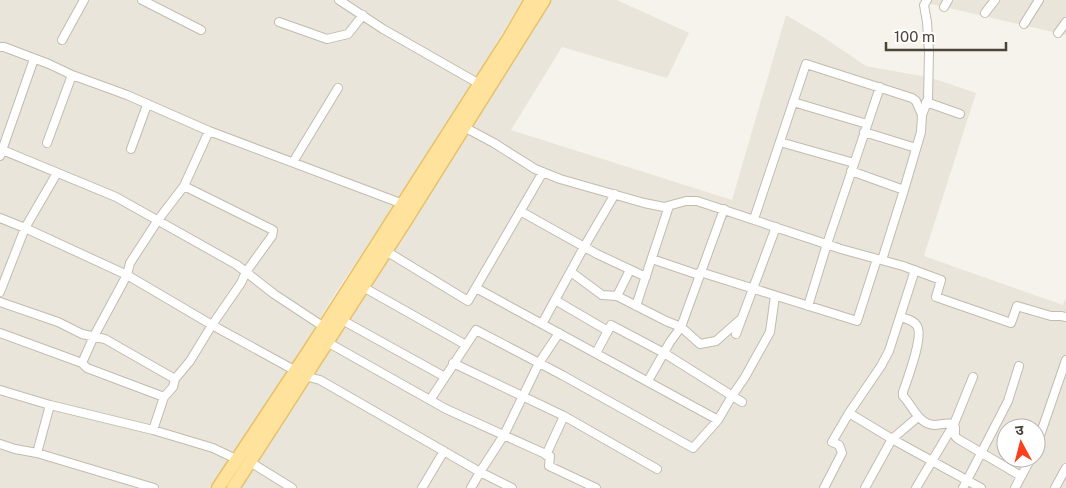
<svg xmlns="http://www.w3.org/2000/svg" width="1066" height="488" viewBox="0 0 1066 488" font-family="'Public Sans','Noto Sans Devanagari',sans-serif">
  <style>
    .residential { fill: #eae5da; fill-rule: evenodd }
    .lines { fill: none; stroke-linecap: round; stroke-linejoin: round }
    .minor-casing { stroke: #c2bbae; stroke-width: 10 }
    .primary-casing { stroke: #e6c16a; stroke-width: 15 }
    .minor { stroke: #fff; stroke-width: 8 }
    .primary { stroke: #ffe39c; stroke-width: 12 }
  </style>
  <rect width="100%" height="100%" fill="#f6f3ec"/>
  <path class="residential" d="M0,0H522L487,59L417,171L336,292L275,391L209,488H0Z
    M551,0H617L689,33L667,78L562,47L511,130L732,200L786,15L823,37L866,66L932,78L976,93L924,256L1063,305L1066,298V488H241L308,386L365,294L491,98ZM1006,428H1036V458H1006Z
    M922,0H1066V35L927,3Z"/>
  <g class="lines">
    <defs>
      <path id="minor" d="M142,0L201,30
        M339,0L383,29L483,86
        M944,7L948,0
        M985,13L995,0
        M279,22L327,39L348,34L363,15
        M1024,24L1039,0
        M1058,33L1066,22
        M62,40L84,0
        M0,47H4L49,64L72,75L127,95L209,131L403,204
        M793,102L867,124
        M926,102L960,114
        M922,115L928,99L929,52L927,22L924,5L927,0
        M464,127L494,143L535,169L560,179L644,203L664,207L686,201H697L841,249L903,266L941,280L936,297L1011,323L1017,306L1051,316H1061L1066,317
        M864,132L916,148
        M780,142L854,163
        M47,143L72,75
        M0,149L116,197L237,265L274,294L324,327
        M131,149L147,105
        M0,156L34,59
        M293,162L338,88
        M851,171L904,190
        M520,211L597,254L646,277
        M0,218L25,228L127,275L212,325L305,376L320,380L480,472L512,488
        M754,219L806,64L912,98L916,101L922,115L921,132L904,190L882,260
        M386,251L468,301L543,172
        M652,259L699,275
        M630,270L617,296L666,321L681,327L700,344L716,341L741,319
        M571,272L602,295L617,296
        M700,272L857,321L877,259
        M363,287L466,345
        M476,288L718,420
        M0,292L25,228L57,173
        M555,300L584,247L615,194
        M0,302L58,322L82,334L105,339L175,379
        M636,306L669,206
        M808,306L827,244L880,87
        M900,317C906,319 914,320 917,326C924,336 907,380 903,392V396C913,406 917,423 934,425C941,425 947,422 954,424L955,427V436L958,439L1021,476
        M342,320L445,377
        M542,324L555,300L608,331
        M0,333L82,363L87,368L164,397
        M736,334L776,227
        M327,342L446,409L550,456L549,466L596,488
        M596,353L611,325L664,353L742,402
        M82,363L94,336L127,275L130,263L158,220L184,186L209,131
        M453,363L564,416L657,469
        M648,381L670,342L681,327L724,209
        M0,390L50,405L153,430L213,448L236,459
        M430,400L476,330L562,375L693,448L718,420L732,396L745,377L770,332L775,296
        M849,413L892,439L981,488
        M153,430L164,397L173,387L175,379L190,361L212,325L241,283L246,272L272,236L273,230L184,186
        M0,444L15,449L37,453L154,488
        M1036,447L1066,360
        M37,453L50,405
        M546,455L564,416
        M250,462L292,488
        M422,488L444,451
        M471,488L480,472L504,435L539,363L559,333
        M824,488L842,453L839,445L832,442L849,413L881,366L889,351L915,270
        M865,488L892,439L918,417
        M916,488L954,424L973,377
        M963,488L1008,401L1019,366
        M1015,488L1031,458
        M1055,488L1066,468"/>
      <path id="primary" d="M218,488L308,352L509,38L531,0
        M233,488L406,220L544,0"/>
    </defs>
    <use href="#minor" class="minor-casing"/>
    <use href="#primary" class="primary-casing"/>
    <use href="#minor" class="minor"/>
    <use href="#primary" class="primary"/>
  </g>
  <g transform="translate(1021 443) rotate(353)"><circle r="24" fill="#ffffff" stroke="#b7b4b0"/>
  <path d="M0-4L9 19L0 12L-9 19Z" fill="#fc3f1d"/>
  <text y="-8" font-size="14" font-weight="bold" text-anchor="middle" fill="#4b4439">उ</text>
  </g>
  <path d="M886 42v8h120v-8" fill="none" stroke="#4b4439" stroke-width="2.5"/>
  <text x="894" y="42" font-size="15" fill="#4b4439" stroke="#ffffff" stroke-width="4" paint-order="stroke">100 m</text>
</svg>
